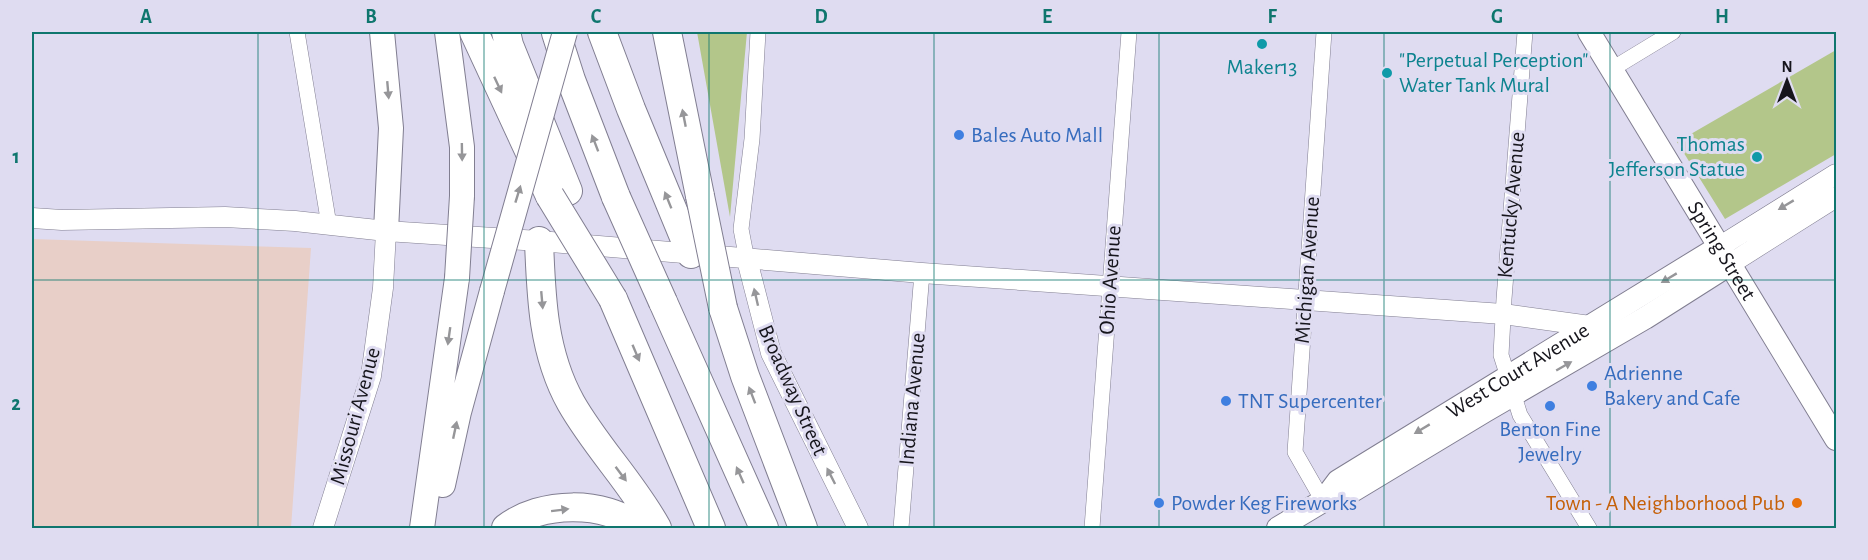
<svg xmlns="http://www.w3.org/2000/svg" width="1868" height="560" viewBox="0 0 1868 560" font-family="'Alegreya Sans',sans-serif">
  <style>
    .commercial { fill: #e8cfc8 }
    .green { fill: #b3c68a }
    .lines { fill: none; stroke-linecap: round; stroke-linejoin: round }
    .minor-casing { stroke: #817e91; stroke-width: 16 }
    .tertiary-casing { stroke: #817e91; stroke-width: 21 }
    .secondary-casing { stroke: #817e91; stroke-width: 24 }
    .primary-casing { stroke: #817e91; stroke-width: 26 }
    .motorway-casing { stroke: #817e91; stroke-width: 30 }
    .minor { stroke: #fff; stroke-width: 15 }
    .tertiary { stroke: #fff; stroke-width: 20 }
    .secondary { stroke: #fff; stroke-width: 22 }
    .primary { stroke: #fff; stroke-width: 24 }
    .motorway { stroke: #fff; stroke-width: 28 }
    .primary-bridge-casing { stroke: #817e91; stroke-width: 26; stroke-linecap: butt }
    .motorway-bridge-casing { stroke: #817e91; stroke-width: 30; stroke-linecap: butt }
    .primary-bridge { stroke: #fff; stroke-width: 24 }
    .motorway-bridge { stroke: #fff; stroke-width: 28 }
    .oneway { fill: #969699 }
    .grid { fill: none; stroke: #0f766e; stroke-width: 1.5; stroke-opacity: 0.55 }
    .culture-dot { fill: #0f9aa8; stroke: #dfdcf1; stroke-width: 2 }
    .shop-dot { fill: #3f7fe0; stroke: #dfdcf1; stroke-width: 2 }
    .food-dot { fill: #e8710a; stroke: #dfdcf1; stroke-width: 2 }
    .labels { text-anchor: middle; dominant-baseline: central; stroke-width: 6; stroke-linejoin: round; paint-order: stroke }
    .culture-label { font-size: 22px; fill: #0d838f; stroke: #dfdcf1; text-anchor: start }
    .shop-label { font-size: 22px; fill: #366cbe; stroke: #dfdcf1; text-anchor: start }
    .street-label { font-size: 22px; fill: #16151c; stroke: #dfdcf1 }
    .food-label { font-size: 22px; fill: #c56008; stroke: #dfdcf1; text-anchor: end }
    .neatline { fill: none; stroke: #0f766e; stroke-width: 2 }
    .grid-label { font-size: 20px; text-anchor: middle; font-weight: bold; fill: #0f766e }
  </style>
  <rect width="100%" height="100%" fill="#dfdcf1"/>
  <path class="commercial" d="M32,239L311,248L291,528H32Z"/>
  <path class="green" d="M697,32H747L730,217Z
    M1836,50V154L1725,219L1677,142Z"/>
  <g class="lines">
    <defs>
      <path id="minor" d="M297,32L329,225
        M1525,32L1504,299L1501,355L1520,415L1589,528
        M1612,69L1673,32
        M747,260L741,229L752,139L758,32
        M1323,501L1295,452L1324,32
        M901,528L922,273
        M1092,528L1129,32"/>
      <path id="tertiary" d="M32,218L62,220L225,217L295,221L386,231L539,241L922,273L1503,314L1590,326
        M1719,247L1836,174
        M747,260L771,353L858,528
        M1730,264L1836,197
        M323,528L371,376L383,288L386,231"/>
      <g id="secondary">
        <path id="s1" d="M1589,32L1836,439"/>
        <path id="s2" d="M1323,501L1338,481L1719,247"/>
        <path d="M1278,528L1323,501L1349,493L1485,411L1645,318L1730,264"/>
      </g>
      <path id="primary" d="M382,32L391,128L386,231
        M447,32L462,147V196
        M443,485L459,412L492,291
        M422,528L457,278"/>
      <path id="motorway" d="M474,32L550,196
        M506,32L509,45L568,191
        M602,32L631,109L691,254
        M667,32L700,196
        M556,33L571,80L616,197
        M539,241C541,297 543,353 571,403C596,447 633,484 657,528
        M613,299L711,528
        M663,302L764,528
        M723,308L745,376L803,528
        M506,528C541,501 604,500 639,528"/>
    </defs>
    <use href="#minor" class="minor-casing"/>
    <use href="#tertiary" class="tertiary-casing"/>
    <use href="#secondary" class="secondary-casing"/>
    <use href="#primary" class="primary-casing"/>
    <use href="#motorway" class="motorway-casing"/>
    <use href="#minor" class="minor"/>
    <use href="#tertiary" class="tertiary"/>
    <use href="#secondary" class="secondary"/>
    <use href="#primary" class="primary"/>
    <use href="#motorway" class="motorway"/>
    <defs>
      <path id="primary-bridge" d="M457,278L462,196
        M492,291L565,32"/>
      <path id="motorway-bridge" d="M550,196L613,299
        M700,196L723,308
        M616,197L663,302"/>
    </defs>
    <use href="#primary-bridge" class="primary-bridge-casing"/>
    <use href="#motorway-bridge" class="motorway-bridge-casing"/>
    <use href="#primary-bridge" class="primary-bridge"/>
    <use href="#motorway-bridge" class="motorway-bridge"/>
  </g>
  <defs><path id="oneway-solid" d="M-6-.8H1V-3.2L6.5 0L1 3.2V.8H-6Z" transform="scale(1.5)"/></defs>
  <g class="oneway">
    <use href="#oneway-solid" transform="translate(498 85) rotate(65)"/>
    <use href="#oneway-solid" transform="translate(388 90) rotate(85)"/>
    <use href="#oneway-solid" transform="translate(684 118) rotate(-101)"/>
    <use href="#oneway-solid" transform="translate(595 143) rotate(-111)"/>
    <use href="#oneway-solid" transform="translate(462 152) rotate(89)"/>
    <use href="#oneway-solid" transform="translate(518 194) rotate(-73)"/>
    <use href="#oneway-solid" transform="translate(668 200) rotate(-112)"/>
    <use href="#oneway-solid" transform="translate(1786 205) rotate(149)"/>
    <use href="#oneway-solid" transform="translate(1669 278) rotate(149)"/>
    <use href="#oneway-solid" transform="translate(756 297) rotate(-103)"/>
    <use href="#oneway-solid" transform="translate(542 300) rotate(85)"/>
    <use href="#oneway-solid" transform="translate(449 336) rotate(98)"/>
    <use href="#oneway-solid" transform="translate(636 353) rotate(67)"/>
    <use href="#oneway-solid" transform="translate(1564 366) rotate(-30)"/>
    <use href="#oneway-solid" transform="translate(752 395) rotate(-111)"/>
    <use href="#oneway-solid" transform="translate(1422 429) rotate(149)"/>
    <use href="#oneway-solid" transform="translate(455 430) rotate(-78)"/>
    <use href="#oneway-solid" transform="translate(621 474) rotate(53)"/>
    <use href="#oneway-solid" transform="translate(740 475) rotate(-114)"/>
    <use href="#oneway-solid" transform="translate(831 476) rotate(-117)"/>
    <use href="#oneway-solid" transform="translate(560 510) rotate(-7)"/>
  </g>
  <path class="grid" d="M258,32V528M484,32V528M709,32V528M934,32V528M1159,32V528M1384,32V528M1610,32V528M32,280H1836"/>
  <g class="culture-dot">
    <circle cx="1262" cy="44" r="6"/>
    <circle cx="1387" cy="73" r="6"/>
    <circle cx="1757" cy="157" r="6"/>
  </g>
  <g class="shop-dot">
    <circle cx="959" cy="135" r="6"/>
    <circle cx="1592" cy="386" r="6"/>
    <circle cx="1226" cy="401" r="6"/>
    <circle cx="1550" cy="406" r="6"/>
    <circle cx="1159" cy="503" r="6"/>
  </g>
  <circle class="food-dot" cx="1797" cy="503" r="6"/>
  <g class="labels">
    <g class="culture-label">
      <text x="1399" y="60">"Perpetual Perception"<tspan x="1399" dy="25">Water Tank Mural</tspan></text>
      <text x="1262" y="67" text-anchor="middle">Maker13</text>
      <text x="1745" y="144" text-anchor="end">Thomas<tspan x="1745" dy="25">Jefferson Statue</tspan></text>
    </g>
    <g class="shop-label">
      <text x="971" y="135">Bales Auto Mall</text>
      <text x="1604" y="373">Adrienne<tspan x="1604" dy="25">Bakery and Cafe</tspan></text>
      <text x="1238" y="401">TNT Supercenter</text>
      <text x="1550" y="429" text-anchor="middle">Benton Fine<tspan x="1550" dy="25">Jewelry</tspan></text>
      <text x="1171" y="503">Powder Keg Fireworks</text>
    </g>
    <g class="street-label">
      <text transform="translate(1511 205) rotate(-85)">Kentucky Avenue</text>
      <text stroke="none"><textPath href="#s1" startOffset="256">Spring Street</textPath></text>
      <text transform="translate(1307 270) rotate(-86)">Michigan Avenue</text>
      <text transform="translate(1110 280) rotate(-86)">Ohio Avenue</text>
      <text stroke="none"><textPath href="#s2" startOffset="236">West Court Avenue</textPath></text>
      <text transform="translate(793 390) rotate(66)">Broadway Street</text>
      <text transform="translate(912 399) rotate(-85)">Indiana Avenue</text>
      <text transform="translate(355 416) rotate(-75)">Missouri Avenue</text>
    </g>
    <g class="food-label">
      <text x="1785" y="503">Town - A Neighborhood Pub</text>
    </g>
  </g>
  <rect width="1868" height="560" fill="none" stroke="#dfdcf1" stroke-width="66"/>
  <g transform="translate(1787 81)" stroke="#dfdcf1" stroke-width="4.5" paint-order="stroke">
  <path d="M0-4.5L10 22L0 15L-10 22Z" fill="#16151c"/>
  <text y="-9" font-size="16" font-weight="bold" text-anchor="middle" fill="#16151c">N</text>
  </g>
  <rect x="33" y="33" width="1802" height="494" class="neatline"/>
  <g class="grid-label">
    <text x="146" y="23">A</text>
    <text x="371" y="23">B</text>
    <text x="596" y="23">C</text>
    <text x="821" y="23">D</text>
    <text x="1047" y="23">E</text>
    <text x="1272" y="23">F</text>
    <text x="1497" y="23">G</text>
    <text x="1722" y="23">H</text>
    <text x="16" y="163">1</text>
    <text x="16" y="410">2</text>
  </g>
</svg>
